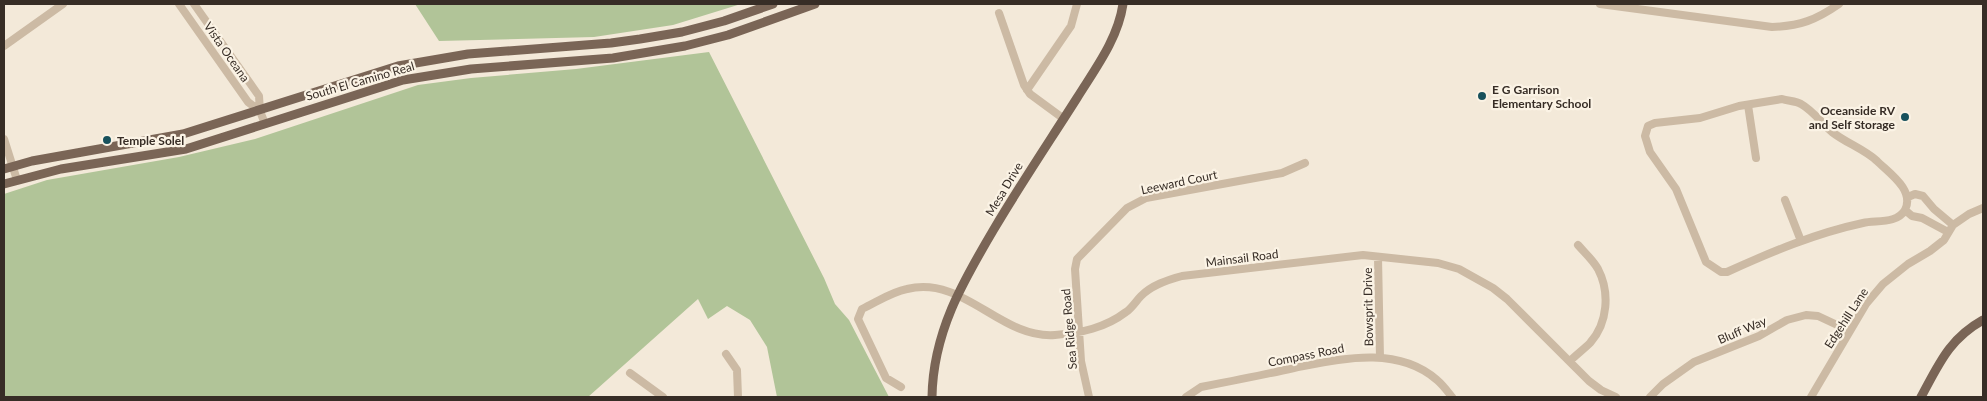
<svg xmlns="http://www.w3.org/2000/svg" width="1987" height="401" viewBox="0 0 1987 401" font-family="Lato,sans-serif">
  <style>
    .green { fill: #b1c498 }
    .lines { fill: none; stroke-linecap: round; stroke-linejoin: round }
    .minor { stroke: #ccbaa4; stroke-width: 8 }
    .major { stroke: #7a6556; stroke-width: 9 }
    .poi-dot { fill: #18515c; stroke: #fbf3e5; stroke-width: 2 }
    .labels { text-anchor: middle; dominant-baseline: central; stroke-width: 4.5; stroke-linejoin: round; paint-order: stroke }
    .street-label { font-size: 12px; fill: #372d26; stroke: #fbf3e5 }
    .poi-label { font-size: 12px; font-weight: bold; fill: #372d26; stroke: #fbf3e5; text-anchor: start }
  </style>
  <rect width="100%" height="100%" fill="#f3e9d9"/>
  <path class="green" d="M415,4H741L673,25L594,37L439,41Z
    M709,52L824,278L835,304L849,320L889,397H777L767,347L750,320L727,306L708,319L698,299L588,397H4V194L47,180L179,157L255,139L418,85L471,78L576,69Z"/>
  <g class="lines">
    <path class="minor" d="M179,4L248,102L260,111
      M194,4L259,96L260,111L265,124
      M1600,4L1772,27C1800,26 1816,20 1839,4
      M999,13L1024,85L1030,94L1064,119
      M4,46L63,4
      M1027,90L1071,26L1077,4
      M1782,99C1788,101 1796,101 1801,104C1812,110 1822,123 1832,132C1846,143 1864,149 1877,161C1889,173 1915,190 1905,210C1897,224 1876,220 1863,223C1816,233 1771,252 1727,272H1721L1706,262L1676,189L1650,152L1645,136L1648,126L1655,123L1700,118L1739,106Z
      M1748,105L1756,158
      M4,139L17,180
      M1908,197L1915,194L1923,196L1934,209L1953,225
      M1785,200L1801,241
      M1905,210L1912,216L1922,218L1948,232
      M1378,257L1380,358
      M726,354L737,370L738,397
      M1570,361C1576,355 1584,349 1590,343C1608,323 1610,292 1598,269C1593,260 1585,253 1578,245
      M630,373L663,397
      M901,387L886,378L858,319L862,309C877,302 891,292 907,289C964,275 1000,339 1055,335C1081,333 1105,328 1126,312C1132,308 1136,301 1141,296C1152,285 1167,280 1182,276L1363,255L1438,263L1459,269L1493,288L1507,299L1589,381L1601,390L1616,397
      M1089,397L1081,361L1075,269L1077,259L1127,208L1146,198L1282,173L1305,163
      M1186,397L1201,387C1232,381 1263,375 1294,368C1341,359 1397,345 1437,380C1443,385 1448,392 1452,397
      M1650,397L1663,384L1694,362L1759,336L1787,320L1806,315L1818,316L1850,331
      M1811,397L1866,304L1883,284L1908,264L1930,251L1944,240L1953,225L1969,214L1983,208"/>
    <path class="major" d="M4,169L32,161L183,134L398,66L468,54L611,43L640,39L682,32L724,21L773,4
      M4,184L61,169L186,149L403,80L471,69L613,58L685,46L728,35L815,4
      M932,397C933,333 962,283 994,229C1020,185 1049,142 1077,98C1095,69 1118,39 1123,4
      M1921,397C1939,364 1949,339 1983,320"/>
  </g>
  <g class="poi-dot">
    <circle cx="1482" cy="96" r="5"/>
    <circle cx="1905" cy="117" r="5"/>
    <circle cx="107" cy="140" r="5"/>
  </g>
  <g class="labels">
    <g class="street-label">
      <text transform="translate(227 52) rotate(55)">Vista Oceana</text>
      <text transform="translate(360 81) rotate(-16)">South El Camino Real</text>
      <text transform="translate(1179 182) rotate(-12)">Leeward Court</text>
      <text transform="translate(1004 189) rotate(-59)">Mesa Drive</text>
      <text transform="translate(1242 258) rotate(-7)">Mainsail Road</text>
      <text transform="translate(1368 307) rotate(-91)">Bowsprit Drive</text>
      <text transform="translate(1846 318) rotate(-57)">Edgehill Lane</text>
      <text transform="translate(1069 329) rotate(-95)">Sea Ridge Road</text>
      <text transform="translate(1742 330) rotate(-23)">Bluff Way</text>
      <text transform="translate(1306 355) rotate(-11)">Compass Road</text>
    </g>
    <g class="poi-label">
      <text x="1492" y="89">E G Garrison<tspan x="1492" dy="14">Elementary School</tspan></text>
      <text x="1895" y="110" text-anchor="end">Oceanside RV<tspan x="1895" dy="14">and Self Storage</tspan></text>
      <text x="117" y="140">Temple Solel</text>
    </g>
  </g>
  <rect width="1987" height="401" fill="none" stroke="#372d26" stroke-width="10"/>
</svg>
